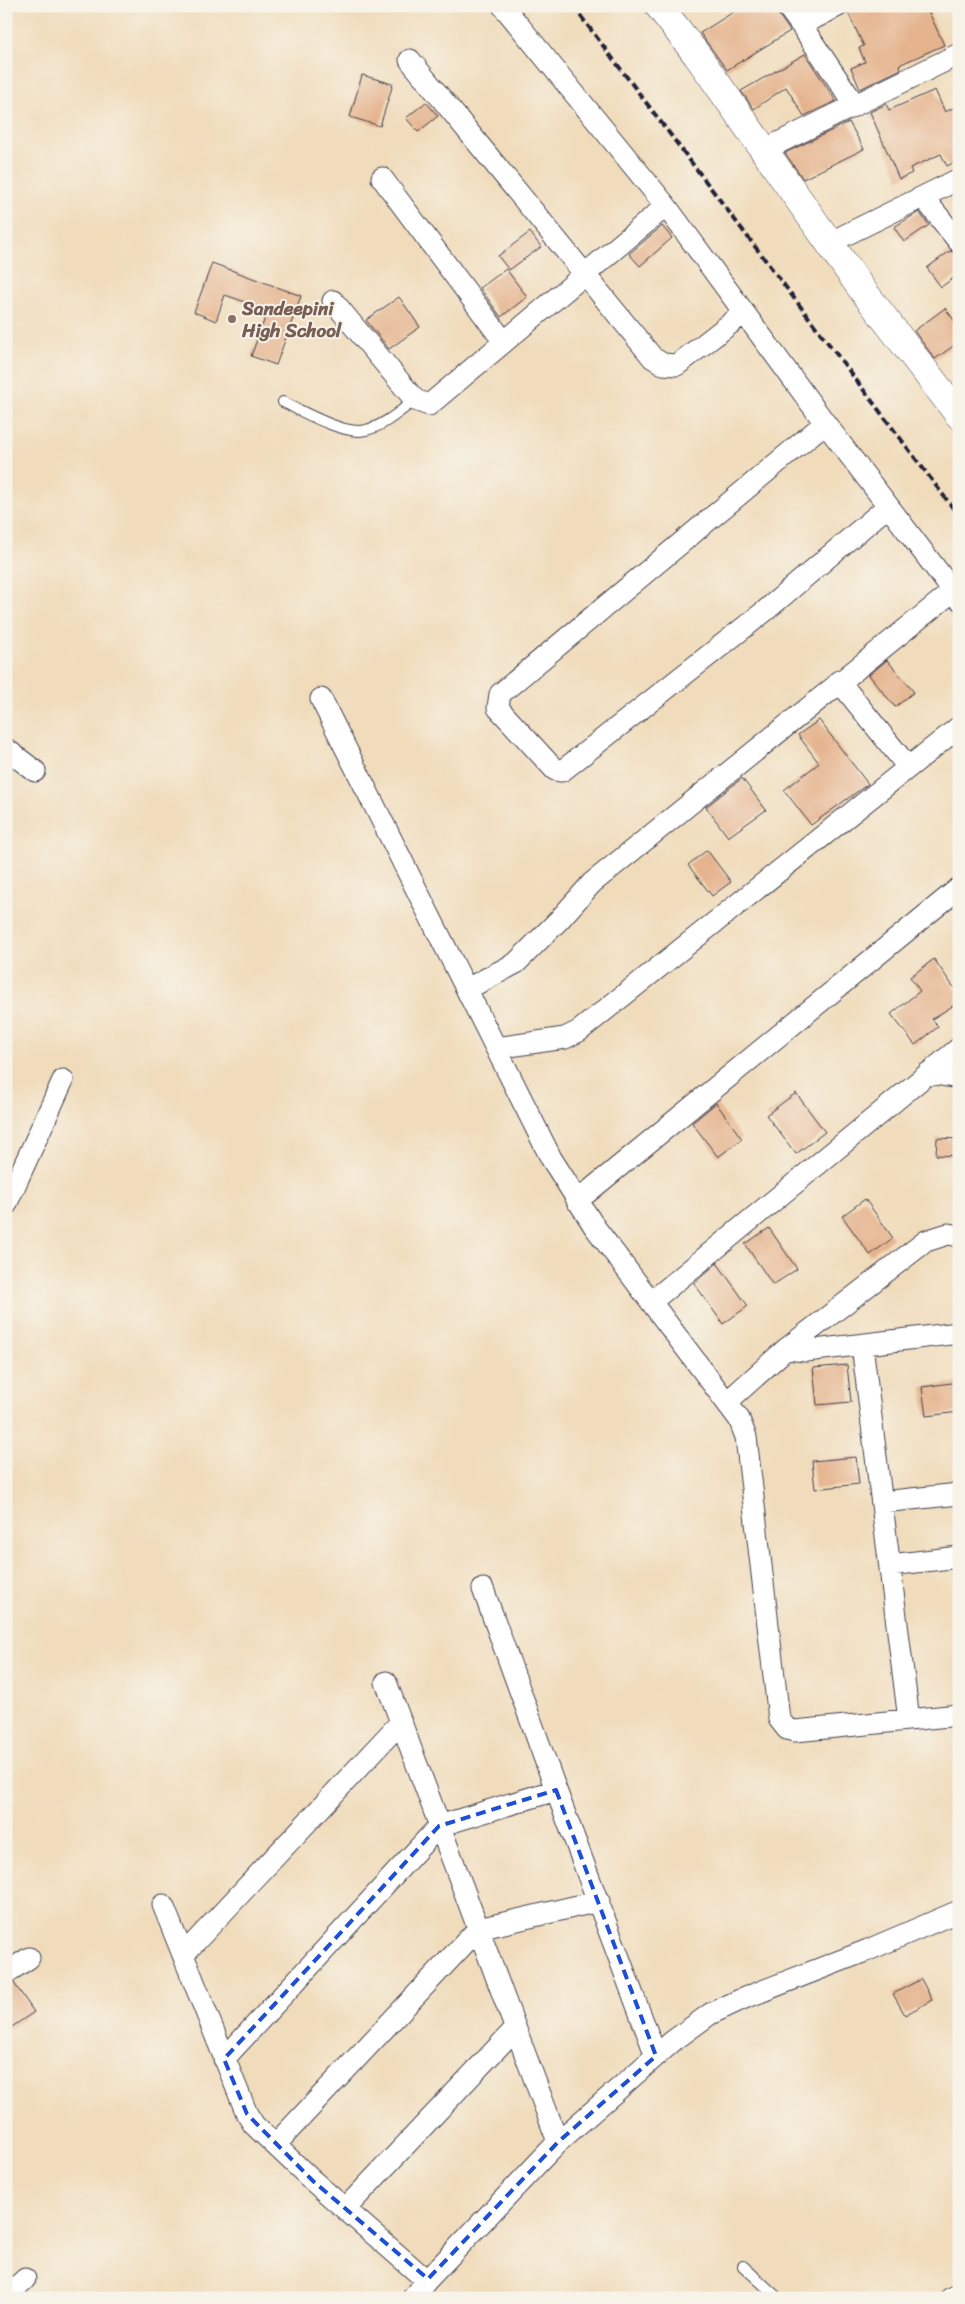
<svg xmlns="http://www.w3.org/2000/svg" width="965" height="2304" viewBox="0 0 965 2304" font-family="Sriracha,sans-serif">
  <style>
    .building { fill: #e5b48e }
    .lines { fill: none; stroke-linecap: round; stroke-linejoin: round }
    .lane-casing { stroke: #413e4e; stroke-width: 12 }
    .street-casing { stroke: #413e4e; stroke-width: 23 }
    .secondary-casing { stroke: #413e4e; stroke-width: 29 }
    .lane { stroke: #fff; stroke-width: 10 }
    .street { stroke: #fff; stroke-width: 21 }
    .secondary { stroke: #fff; stroke-width: 28 }
    .rail { stroke: #22223b; stroke-width: 4; stroke-dasharray: 8 4; stroke-linecap: butt }
    .marked { fill: none; stroke: #1d4ed8; stroke-width: 4; stroke-dasharray: 10 6; stroke-linejoin: round }
    .education-dot { fill: #8d6e63; stroke: #f7f3e8; stroke-width: 2 }
    .labels { text-anchor: middle; dominant-baseline: central; stroke-width: 4; stroke-linejoin: round; paint-order: stroke }
    .education-label { font-size: 19px; font-weight: bold; fill: #785e54; stroke: #f7f3e8; text-anchor: start }
  </style>
  <rect width="100%" height="100%" fill="#f7f3e8"/>
  <filter id="ink" filterUnits="userSpaceOnUse"><feTurbulence type="fractalNoise" baseFrequency=".02" numOctaves="2"/><feDisplacementMap in="SourceGraphic" scale="10" xChannelSelector="R" yChannelSelector="G"/><feConvolveMatrix kernelMatrix="1 2 1 2 8 2 1 2 1" color-interpolation-filters="sRGB"/></filter>
  <filter id="wash" filterUnits="userSpaceOnUse"><feTurbulence type="fractalNoise" baseFrequency=".0096" numOctaves="4" result="noise"/><feDisplacementMap in="SourceGraphic" scale="20" xChannelSelector="R" yChannelSelector="G"/><feGaussianBlur stdDeviation="1.12" result="paint"/><feColorMatrix in="noise" values="0 0 0 0 0 0 0 0 0 0 0 0 0 0 0 0 0 1.4 0 .05"/><feComposite in="paint" operator="in"/></filter>
  <g filter="url(#wash)">
    <rect width="100%" height="100%" fill="#f0dcbb"/>
    <g id="blocks">
      <path class="building" d="M743,6H766L771,14L776,11L790,31L727,70L700,33Z
        M850,6H926L944,45L899,65L901,69L860,89L851,68L865,62L859,48L864,46L848,13Z
        M805,54L836,101L804,116L786,87L754,109L741,91Z
        M362,75L393,84L380,126L350,117Z
        M935,90L945,112L959,105V160L947,166L941,154L910,168L912,173L899,179L870,112L886,104L889,110Z
        M426,102L438,116L418,132L406,118Z
        M849,122L864,149L803,179L785,153Z
        M919,212L929,225L904,242L894,227Z
        M662,226L672,238L640,266L629,254Z
        M530,232L541,247L509,270L498,256Z
        M950,251L959,254V274L941,287L927,268Z
        M212,263L301,296L276,365L251,356L268,310L225,295L216,321L194,312Z
        M506,269L527,297L501,317L480,288Z
        M399,297L420,327L389,349L366,320Z
        M945,308L959,327V342L935,359L914,331Z
        M887,660L914,692L895,707L869,675Z
        M819,720L868,784L811,825L784,790L819,763L798,735Z
        M742,778L766,810L728,837L706,807Z
        M707,850L731,882L712,896L688,865Z
        M934,959L959,995V1002L932,1019L938,1027L915,1045L891,1014L920,991L910,977Z
        M796,1093L825,1132L796,1154L766,1115Z
        M716,1103L742,1139L718,1157L692,1123Z
        M937,1138L959,1139V1156L936,1155Z
        M865,1199L893,1238L870,1255L842,1216Z
        M769,1228L797,1269L773,1285L745,1244Z
        M717,1263L748,1306L723,1324L694,1283Z
        M847,1365L851,1402L817,1405L813,1368Z
        M959,1382V1412L926,1416L922,1387Z
        M856,1457L859,1484L815,1489L812,1461Z
        M921,1979L932,2000L905,2015L893,1994Z
        M14,1983L34,2012L6,2031V1985Z"/>
    </g>
  </g>
  <g filter="url(#ink)">
    <use href="#blocks" fill-opacity="0" stroke="#413e4e" stroke-width="1"/>
    <g class="lines">
      <defs>
        <path id="lane" d="M283,402C302,411 345,436 366,430C384,426 400,411 415,400
          M743,2266L778,2298"/>
        <path id="street" d="M503,6L666,206L825,423L959,599
          M787,6L801,25L838,6
          M801,25L855,105
          M410,60L653,358L663,364L677,365L744,313
          M764,150L959,54
          M382,178L504,342
          M923,197L959,242
          M829,243L959,179
          M333,301L415,400L429,405L666,206
          M825,423L500,694L498,708L555,770L562,771L765,611L888,506
          M839,681L908,767
          M321,699L551,1158L594,1226L739,1419L746,1437L779,1719L787,1729L795,1731L959,1715
          M6,749L35,771
          M467,989L516,963L559,920L592,883L953,591
          M496,1048L565,1038L579,1031L959,727
          M928,1073L959,1078
          M577,1201L959,888
          M6,1205L63,1080
          M651,1302L959,1048
          M862,1345L909,1720
          M786,1349L806,1351L959,1333
          M727,1402L786,1349L926,1241L948,1234L959,1236
          M882,1502L959,1494
          M890,1565L959,1557
          M483,1589L556,1790L656,2056
          M386,1682L558,2142
          M163,1905L247,2114L254,2125L313,2181L425,2279H428L558,2142L673,2041L710,2014L742,1999L868,1950L959,1911
          M183,1955L400,1723
          M6,1973L29,1958
          M224,2059L439,1826L556,1790
          M275,2145L478,1929L599,1901
          M345,2209L515,2029
          M6,2297L25,2279
          M412,2298L428,2279
          M951,2298L959,2294"/>
        <path id="secondary" d="M659,6L697,55L861,288L959,415"/>
      </defs>
      <use href="#lane" class="lane-casing"/>
      <use href="#street" class="street-casing"/>
      <use href="#secondary" class="secondary-casing"/>
      <use href="#lane" class="lane"/>
      <use href="#street" class="street"/>
      <use href="#secondary" class="secondary"/>
      <path class="rail" d="M573,6L959,516"/>
    </g>
  </g>
  <path class="marked" d="M556,1790L656,2056L558,2142L428,2279L313,2181L247,2114L224,2059L439,1826Z"/>
  <circle class="education-dot" cx="232" cy="319" r="5"/>
  <g class="labels">
    <g class="education-label">
      <text x="242" y="308">Sandeepini<tspan x="242" dy="22">High School</tspan></text>
    </g>
  </g>
  <rect width="965" height="2304" fill="none" stroke="#f7f3e8" stroke-width="25"/>
</svg>
